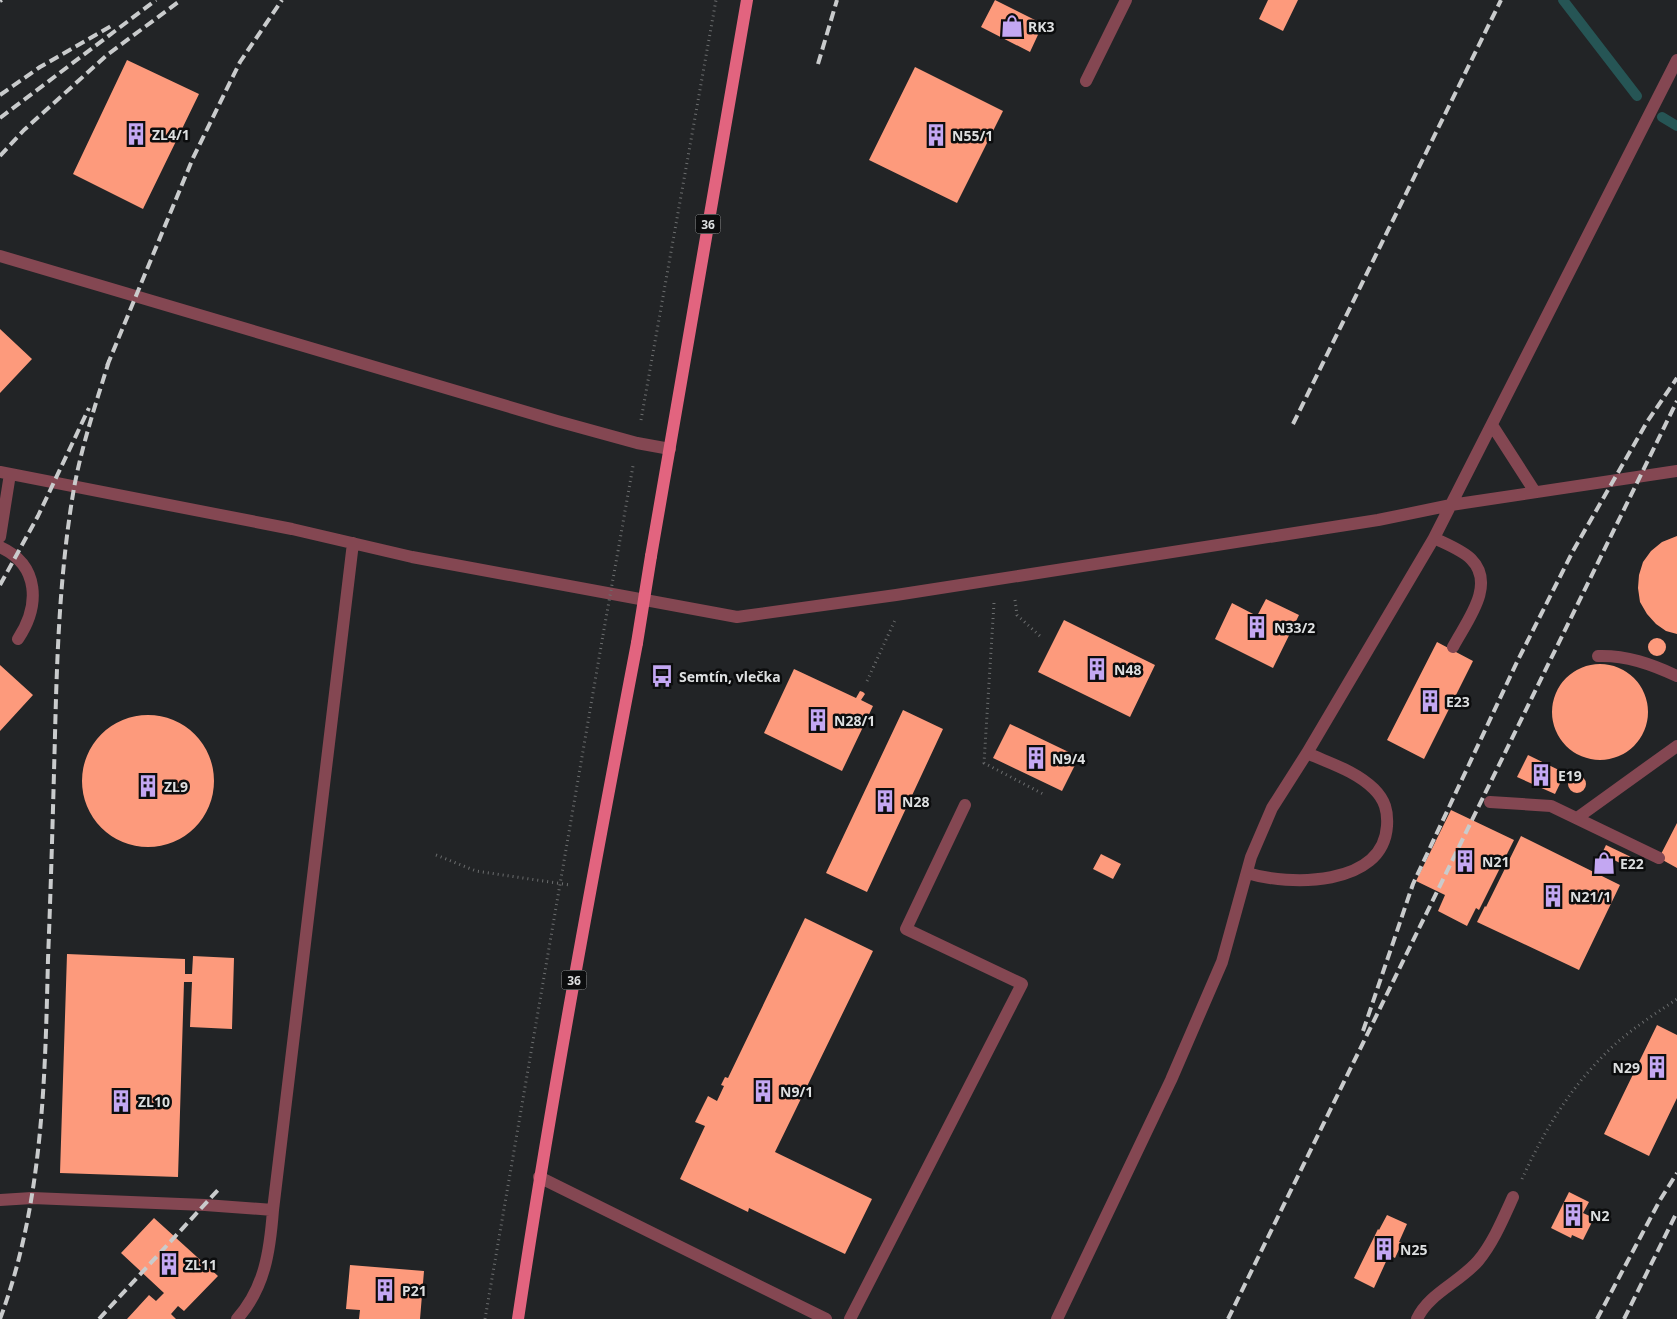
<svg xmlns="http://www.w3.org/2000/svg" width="1677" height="1319" viewBox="0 0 1677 1319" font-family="'Noto Sans',sans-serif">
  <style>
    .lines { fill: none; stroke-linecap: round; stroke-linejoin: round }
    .stream { stroke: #265555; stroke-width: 10 }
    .building { fill: #fd9a7c }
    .path { stroke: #6b6d6e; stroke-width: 3; stroke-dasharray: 1 4; stroke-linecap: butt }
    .minor { stroke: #844752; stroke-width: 12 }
    .major { stroke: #e2647f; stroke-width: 12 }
    .rail { stroke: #c9cbcc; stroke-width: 4; stroke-dasharray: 10 5; stroke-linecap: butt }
    .path-bridge { stroke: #6b6d6e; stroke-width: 3; stroke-dasharray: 1 4; stroke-linecap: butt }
    .major-bridge { stroke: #e2647f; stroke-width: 12 }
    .labels { text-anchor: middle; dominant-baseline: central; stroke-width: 5; stroke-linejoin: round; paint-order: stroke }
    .shield { fill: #0c0d0e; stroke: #9ea0a1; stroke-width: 1 }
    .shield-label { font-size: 12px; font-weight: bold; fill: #dddfe0 }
    .poi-label { font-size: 14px; font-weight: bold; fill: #dddfe0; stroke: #0c0d0e; text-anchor: start }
  </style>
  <rect width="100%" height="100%" fill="#222426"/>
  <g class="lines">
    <path class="stream" d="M1563,0L1637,96
      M1662,117L1677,126"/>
  </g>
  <path class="building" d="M995,0L1043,24L1030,52L981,27Z
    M1268,0H1298L1283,31L1259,19Z
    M127,60L199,94L143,209L73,174Z
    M915,67L1003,111L957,203L869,160Z
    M0,329L32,359L0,393Z
    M1677,536V634L1666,631L1656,624L1647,614L1640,602L1638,588L1639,575L1643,562L1651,551L1662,542Z
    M1266,599L1299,615L1273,668L1215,639L1232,603L1257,616Z
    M1064,620L1155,665L1130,717L1038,672Z
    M1648 647a9 9 0 1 1 18 0a9 9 0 1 1-18 0Z
    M1437,642L1473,661L1424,759L1387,740Z
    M1552 712a48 48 0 1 1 96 0a48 48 0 1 1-96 0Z
    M0,665L33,695L0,731Z
    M794,669L856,698L860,691L863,692L865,694L861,700L873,706L842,771L764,733Z
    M903,710L943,729L867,892L826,873Z
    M82 781a66 66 0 1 1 132 0a66 66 0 1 1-132 0Z
    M1010,724L1079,757L1062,791L993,758Z
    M1528,755L1565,773L1555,794L1517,777Z
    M1568 784a9 9 0 1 1 18 0a9 9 0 1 1-18 0Z
    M1451,810L1514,840L1479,910L1476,908L1467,926L1438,911L1445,895L1416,881Z
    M1677,823V868L1659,858Z
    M1521,836L1620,885L1579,970L1477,922L1485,906L1486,907Z
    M1606,845L1631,857L1626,866L1612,859L1604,875L1594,870Z
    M1101,854L1121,864L1113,879L1093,869Z
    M805,918L873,951L775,1152L872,1199L845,1254L749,1208L748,1212L680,1179L705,1126L695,1122L708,1096L717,1101L724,1086L721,1085L725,1077L728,1078Z
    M67,954L185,959V974H192L193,956L234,958L232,1029L190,1027L192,982H184L178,1177L60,1173Z
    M1657,1025L1677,1035V1098L1649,1156L1604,1134Z
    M1569,1192L1589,1202L1583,1213L1594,1218L1583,1240L1572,1235L1571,1238L1551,1228Z
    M1387,1215L1407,1224L1399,1242L1402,1243L1395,1258L1389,1255L1374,1288L1354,1278L1378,1229L1379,1230Z
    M154,1218L218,1276L184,1311L178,1306L171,1314L176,1319H127L149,1295L156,1301L164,1293L121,1253Z
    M350,1265L424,1271L420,1319H359L360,1310L346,1309Z"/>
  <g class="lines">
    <path class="path" d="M641,420L716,0
      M618,551L633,466
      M1015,600L1017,615L1041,637
      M994,603L984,763L1045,795
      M867,681L896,618
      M436,855L476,871L570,885
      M1522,1179C1543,1133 1568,1091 1604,1055C1625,1033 1652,1016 1677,999
      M485,1319L603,635"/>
    <path class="minor" d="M1086,81L1126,0
      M0,256L557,421L637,443L670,449
      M1492,425L1535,492
      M0,472L292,529L412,557L737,617L896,595L1378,520L1451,505L1677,471
      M0,537L10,474
      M1434,538C1446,544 1462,550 1471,559C1497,585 1466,622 1453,647
      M0,547C40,565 40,606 18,639
      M1598,656C1626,655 1651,664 1677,676
      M1490,802L1551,806L1659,858
      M1577,818L1677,746
      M1247,873C1289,886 1383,887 1387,826C1388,811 1385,800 1374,789C1356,771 1329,763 1307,753
      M539,1177L826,1319
      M0,1200L32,1198L205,1205L273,1210
      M237,1319C265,1288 270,1250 273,1210L353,543
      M850,1319L1022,984L906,929L965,805
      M1057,1319L1171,1080L1222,962L1251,857L1272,808L1307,753L1434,538L1677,60
      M1417,1319C1428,1294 1460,1282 1478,1261C1493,1243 1503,1219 1513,1197"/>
    <path class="major" d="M651,556L747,0
      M518,1319C552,1092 594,868 637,643"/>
    <path class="rail" d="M0,1L2,0
      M818,64L837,0
      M0,95L40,67L111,26
      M0,118L156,0
      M0,156L24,130L107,55L181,0
      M107,366L193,158L240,62L282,0
      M1293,424L1501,0
      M0,585L38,516L89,408
      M1363,1031L1413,884L1517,662L1573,551L1647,422L1677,378
      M0,1319C43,1204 45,1080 48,959C51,884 53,810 55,735C57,653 60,569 74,488C82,445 96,403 109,361
      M99,1319L218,1190
      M1228,1319L1677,401
      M1597,1319L1660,1200L1677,1173
      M1624,1319L1677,1212"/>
    <path class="path-bridge" d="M603,635L618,551"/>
    <path class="major-bridge" d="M637,643L651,556"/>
  </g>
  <defs>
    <symbol id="shop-bare" viewBox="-9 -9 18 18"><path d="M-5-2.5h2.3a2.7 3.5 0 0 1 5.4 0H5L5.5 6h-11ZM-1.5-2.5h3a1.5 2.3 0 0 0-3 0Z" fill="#c3a7f2" stroke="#0c0d0e" stroke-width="2.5" paint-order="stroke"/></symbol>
    <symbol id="building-bare" viewBox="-9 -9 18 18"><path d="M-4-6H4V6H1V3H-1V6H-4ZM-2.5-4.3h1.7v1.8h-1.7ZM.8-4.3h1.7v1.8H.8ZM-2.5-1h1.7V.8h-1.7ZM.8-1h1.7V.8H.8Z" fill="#c3a7f2" stroke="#0c0d0e" stroke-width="2.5" paint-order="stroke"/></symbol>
    <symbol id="bus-bare" viewBox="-9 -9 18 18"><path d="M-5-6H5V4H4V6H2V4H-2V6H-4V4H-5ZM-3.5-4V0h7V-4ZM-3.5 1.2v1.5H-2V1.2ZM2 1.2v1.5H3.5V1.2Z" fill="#c3a7f2" stroke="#0c0d0e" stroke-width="2.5" paint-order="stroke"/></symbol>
  </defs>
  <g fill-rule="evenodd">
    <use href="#shop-bare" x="996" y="10" width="32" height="32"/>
    <use href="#building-bare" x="120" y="118" width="32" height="32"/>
    <use href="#building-bare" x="920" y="119" width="32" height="32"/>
    <use href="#building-bare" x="1241" y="611" width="32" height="32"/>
    <use href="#building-bare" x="1081" y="653" width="32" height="32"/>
    <use href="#bus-bare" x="646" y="660" width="32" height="32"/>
    <use href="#building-bare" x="1414" y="685" width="32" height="32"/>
    <use href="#building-bare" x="802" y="704" width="32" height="32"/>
    <use href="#building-bare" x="1020" y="742" width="32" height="32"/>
    <use href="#building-bare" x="1525" y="759" width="32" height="32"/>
    <use href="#building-bare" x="132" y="770" width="32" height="32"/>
    <use href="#building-bare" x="869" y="785" width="32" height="32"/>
    <use href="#building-bare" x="1449" y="845" width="32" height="32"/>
    <use href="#shop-bare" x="1588" y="847" width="32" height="32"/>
    <use href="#building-bare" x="1537" y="880" width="32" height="32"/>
    <use href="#building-bare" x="1641" y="1051" width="32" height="32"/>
    <use href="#building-bare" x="747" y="1075" width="32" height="32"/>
    <use href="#building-bare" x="105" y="1085" width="32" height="32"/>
    <use href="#building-bare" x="1557" y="1199" width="32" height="32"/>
    <use href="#building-bare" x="1368" y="1233" width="32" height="32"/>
    <use href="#building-bare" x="153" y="1248" width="32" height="32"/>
    <use href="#building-bare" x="369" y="1274" width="32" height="32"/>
  </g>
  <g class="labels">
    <g class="shield">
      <rect x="695.5" y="214.5" width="25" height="19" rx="4"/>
      <rect x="561.5" y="970.5" width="25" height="19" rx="4"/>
    </g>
    <g class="shield-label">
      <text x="708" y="224">36</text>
      <text x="574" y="980">36</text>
    </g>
    <g class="poi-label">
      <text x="1028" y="26">RK3</text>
      <text x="152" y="134">ZL4/1</text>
      <text x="952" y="135">N55/1</text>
      <text x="1274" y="627">N33/2</text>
      <text x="1114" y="669">N48</text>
      <text x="679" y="676">Semtín, vlečka</text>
      <text x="1446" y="701">E23</text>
      <text x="834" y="720">N28/1</text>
      <text x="1052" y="758">N9/4</text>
      <text x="1558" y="775">E19</text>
      <text x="164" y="786">ZL9</text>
      <text x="902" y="801">N28</text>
      <text x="1482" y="861">N21</text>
      <text x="1620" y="863">E22</text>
      <text x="1570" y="896">N21/1</text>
      <text x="1640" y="1067" text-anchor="end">N29</text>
      <text x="780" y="1091">N9/1</text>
      <text x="138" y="1101">ZL10</text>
      <text x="1590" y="1215">N2</text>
      <text x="1400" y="1249">N25</text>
      <text x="185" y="1264">ZL11</text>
      <text x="402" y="1290">P21</text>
    </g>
  </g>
</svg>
